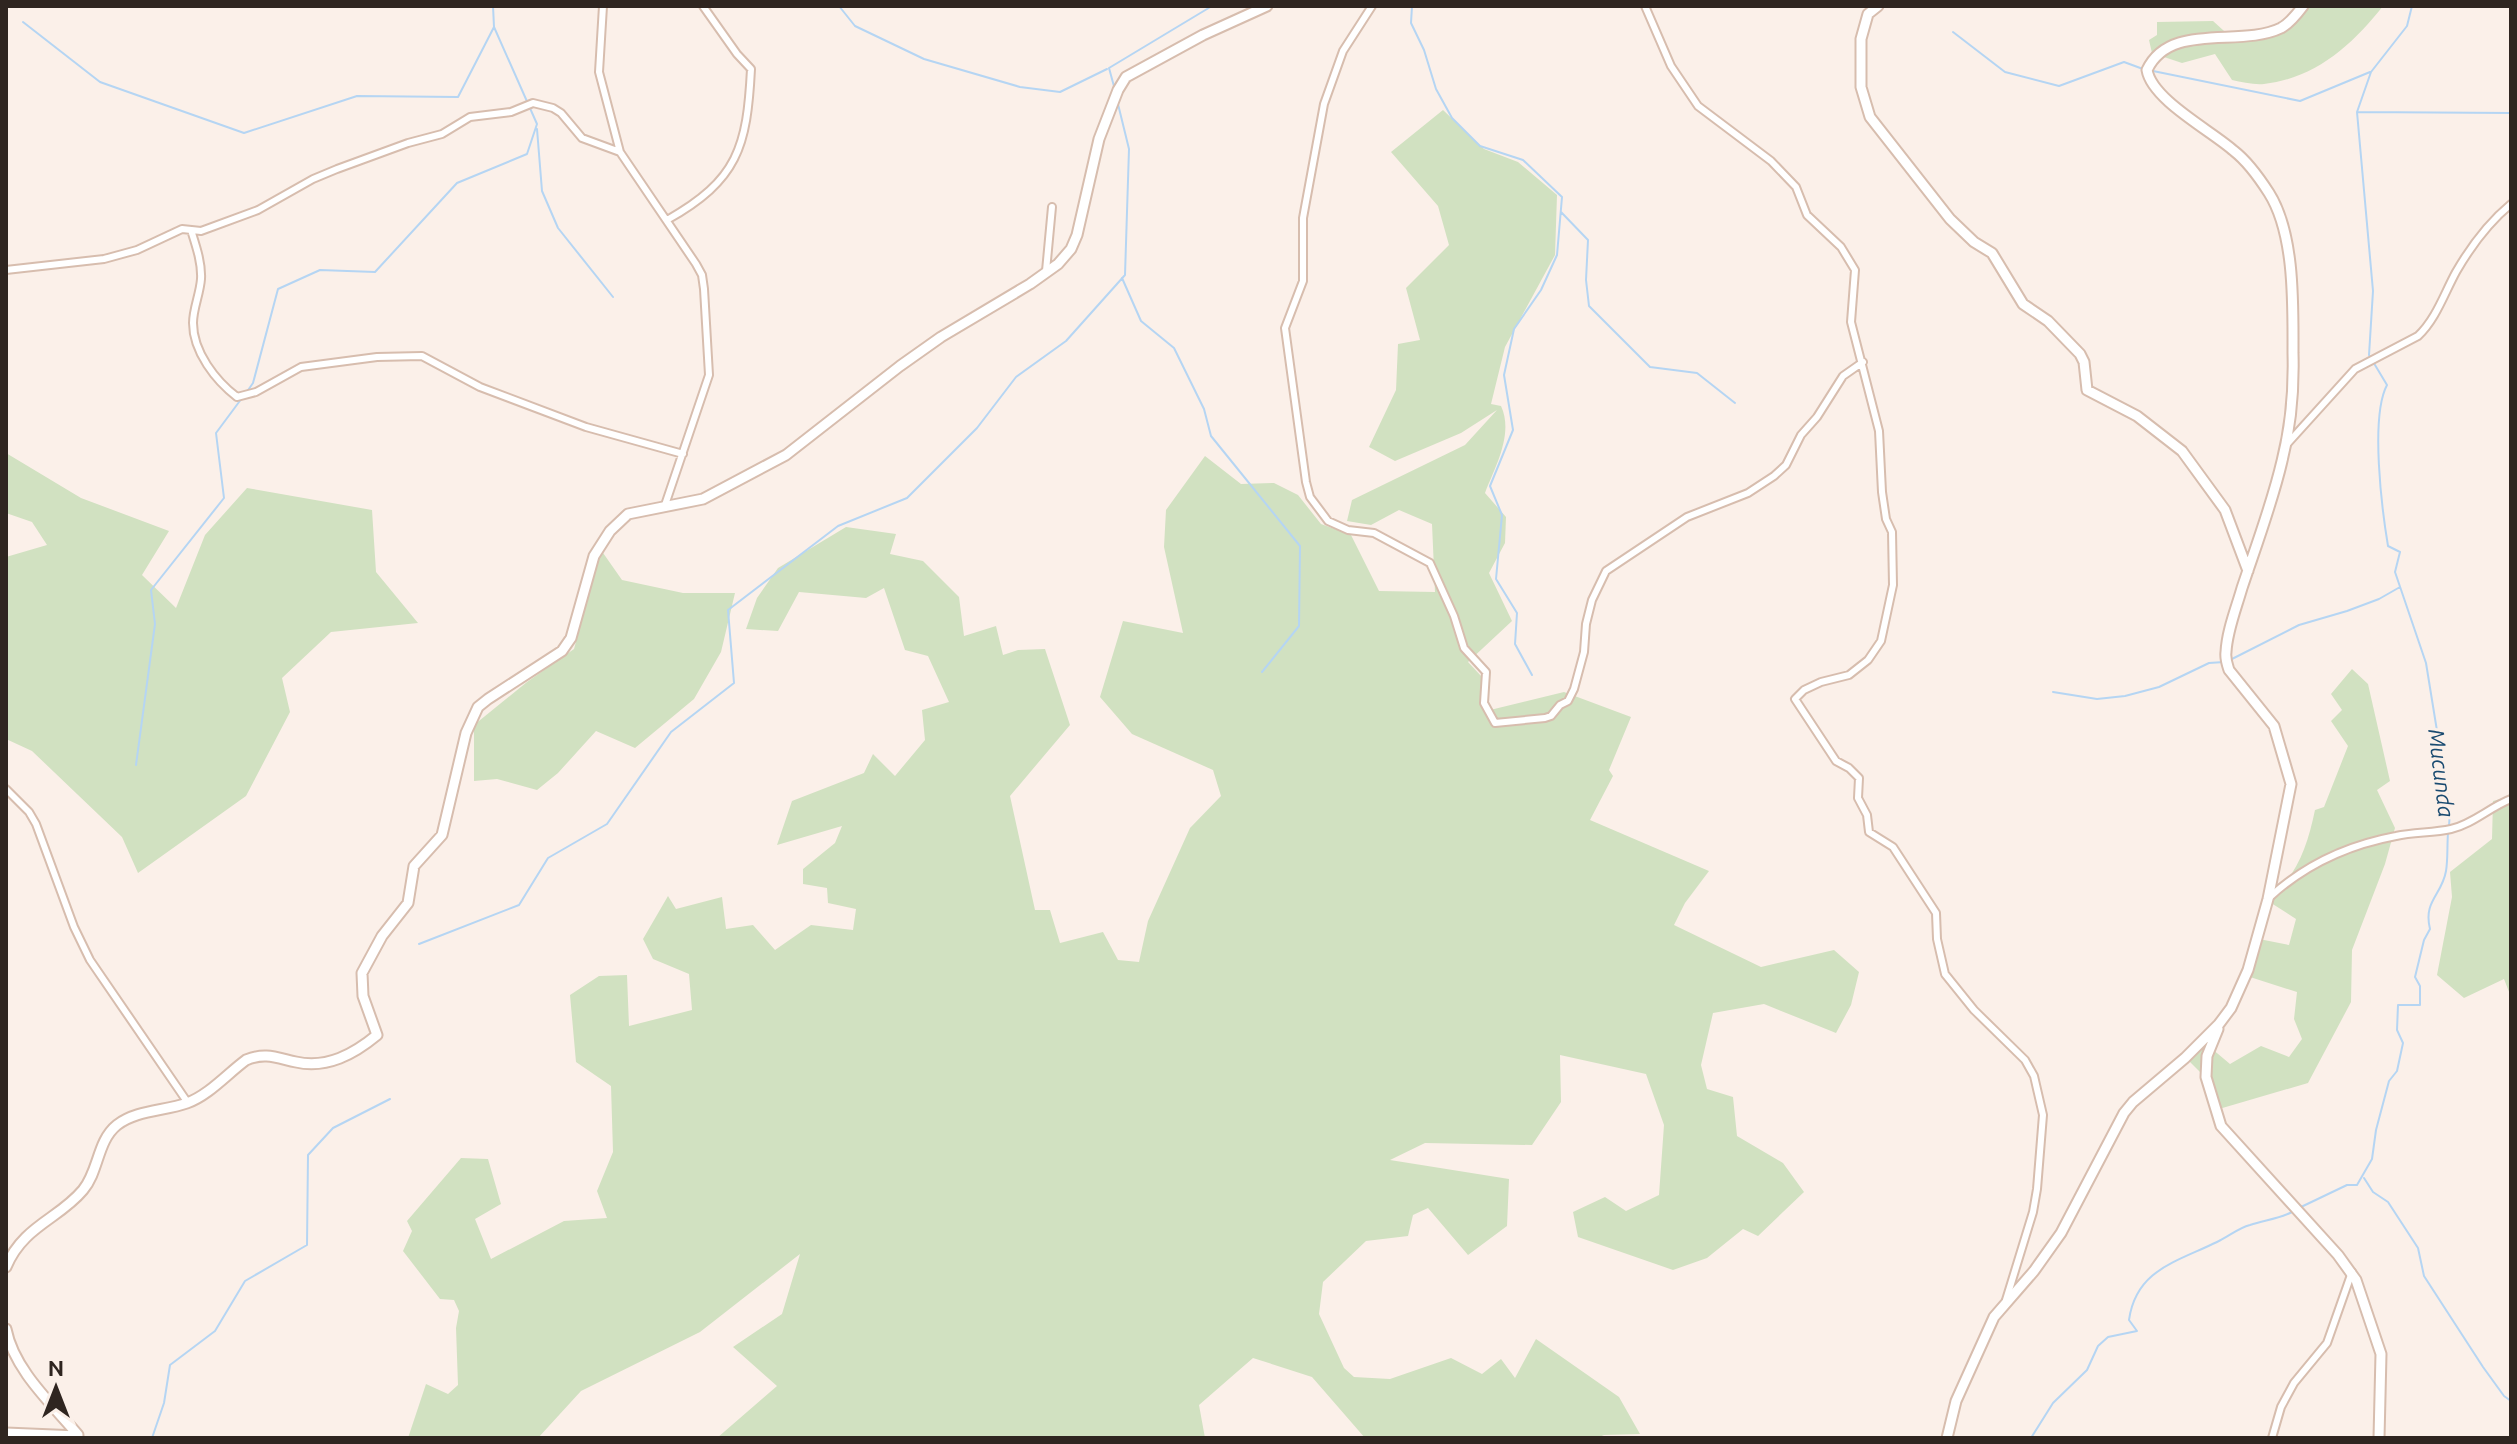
<svg xmlns="http://www.w3.org/2000/svg" width="2517" height="1444" viewBox="0 0 2517 1444" font-family="Ubuntu,sans-serif">
  <style>
    .green { fill: #d1e1c1 }
    .lines { fill: none; stroke-linecap: round; stroke-linejoin: round }
    .stream { stroke: #b5d5f3; stroke-width: 2 }
    .street-casing { stroke: #d7bdae; stroke-width: 10 }
    .secondary-casing { stroke: #d7bdae; stroke-width: 13 }
    .street { stroke: #fff; stroke-width: 6 }
    .secondary { stroke: #fff; stroke-width: 9 }
    .labels { text-anchor: middle; dominant-baseline: central; stroke-width: 6; stroke-linejoin: round; paint-order: stroke }
    .water-label { font-size: 22px; font-style: italic; fill: #194a70; stroke: #fbf0e9 }
  </style>
  <rect width="100%" height="100%" fill="#fbf0e9"/>
  <path class="green" d="M2303,6H2383C2352,45 2316,78 2264,84C2254,85 2242,82 2232,80L2215,54L2182,63L2152,53L2149,40L2157,35V22L2213,21L2234,40L2286,26Z
    M1443,110L1484,149L1518,162L1557,195L1555,255L1505,347L1491,404L1501,406C1514,434 1495,467 1485,493L1506,517L1505,543L1489,573L1512,621L1468,662L1482,677L1486,711L1564,692L1631,717L1609,770L1613,776L1590,820L1709,871L1685,903L1674,925L1761,967L1834,950L1859,972L1851,1005L1836,1033L1764,1004L1713,1013L1701,1065L1707,1089L1733,1097L1737,1136L1783,1163L1804,1192L1758,1236L1743,1229L1707,1258L1673,1270L1578,1237L1573,1212L1605,1197L1626,1211L1659,1195L1664,1125L1646,1074L1560,1055L1561,1102L1532,1145L1425,1143L1390,1160L1509,1179L1507,1226L1468,1255L1428,1208L1413,1215L1408,1236L1366,1241L1323,1282L1319,1314L1344,1368L1354,1377L1390,1379L1451,1358L1482,1374L1501,1359L1515,1378L1536,1339L1619,1397L1640,1434L1604,1435L1597,1438H1365L1312,1377L1253,1358L1199,1405L1205,1438H717L777,1386L733,1347L782,1314L800,1254L700,1332L581,1391L538,1438H408L426,1384L448,1394L458,1385L456,1328L459,1311L454,1300L440,1299L403,1251L412,1231L407,1221L461,1158L488,1159L501,1204L475,1219L491,1259L564,1221L607,1218L597,1191L613,1152L611,1086L576,1062L570,995L599,976L627,975L629,1026L692,1010L689,974L653,959L643,939L668,896L676,909L722,897L726,929L753,925L775,950L811,925L853,930L856,909L828,903L827,888L803,884V869L835,843L842,826L777,845L792,801L864,773L873,754L895,776L925,740L922,710L949,702L928,656L905,650L884,588L866,598L799,592L778,631L746,629L757,598L778,568L846,527L896,534L890,554L923,561L959,597L964,636L996,626L1003,655L1018,650L1045,649L1070,725L1010,796L1035,910H1050L1060,943L1103,932L1118,960L1139,962L1148,921L1190,828L1221,796L1213,770L1132,734L1100,697L1123,621L1183,633L1164,547L1166,510L1205,456L1241,484L1274,483L1298,495L1321,524L1351,535L1379,591L1435,592L1432,524L1399,510L1371,525L1347,521L1352,500L1465,445L1497,410L1461,433L1395,461L1369,447L1396,390L1398,344L1420,340L1406,288L1449,245L1438,206L1391,152Z
    M6,453L81,498L169,531L142,575L176,608L205,535L247,488L372,510L376,572L418,623L331,632L282,678L290,712L246,796L138,873L122,837L32,751L6,739V557L47,545L32,522L6,513Z
    M601,550L622,580L683,593H735L721,652L694,699L635,748L596,731L558,773L537,790L497,779L474,781V725L527,682L574,649Z
    M2352,669L2368,684L2390,781L2377,790L2395,828L2385,864L2352,950L2351,1002L2308,1083L2219,1109L2206,1078L2189,1061L2205,1043L2230,1064L2261,1046L2289,1057L2302,1039L2294,1019L2297,992L2250,977L2259,939L2289,945L2296,919L2268,901C2297,875 2307,848 2315,810L2324,807L2348,746L2331,721L2342,710L2331,694Z
    M2511,796V997L2504,979L2464,998L2437,975L2452,897L2450,872L2492,839L2493,801Z"/>
  <g class="lines">
    <path class="stream" d="M839,6L855,26L924,59L1020,87L1060,92L1107,69
      M1412,6L1411,23L1424,50L1436,89L1452,118L1480,146L1523,160L1562,197L1557,255L1541,290L1514,329L1504,375L1513,430L1490,486L1502,515L1496,579L1517,613L1515,644L1532,675
      M2412,6L2407,26L2371,72L2357,112L2373,291L2369,355L2387,385C2370,417 2382,510 2388,546L2400,552L2395,572L2426,663L2450,811L2449,826
      M23,22L100,82L244,133L357,96L458,97L494,27L493,6
      M1953,32L2005,72L2059,86L2124,62L2143,69
      M2153,71L2300,101L2370,72
      M1115,90L1109,68L1212,6
      M2357,112L2511,113
      M537,129L542,191L558,228L613,297
      M1561,212L1588,240L1586,280L1589,306L1650,367L1697,373L1735,403
      M1122,278L1141,321L1174,348L1204,409L1211,436L1300,546L1299,626L1262,672
      M246,393L253,383L278,289L320,270L375,272L457,183L527,154L537,124L494,27
      M2230,660L2299,625L2347,611L2379,599L2400,587
      M2053,692L2097,699L2125,696L2159,687L2209,663L2224,662
      M136,765L155,624L151,590L224,498L216,433L242,398
      M419,944L519,905L548,858L607,824L671,732L734,683L728,610L838,526L907,498L977,428L1016,377L1066,341L1125,275L1129,149L1117,100
      M2364,1178L2373,1192L2388,1202L2418,1248L2424,1276L2483,1367L2504,1396L2511,1401
      M2301,1207L2347,1185H2357L2372,1159L2376,1130L2389,1081L2397,1071L2403,1043L2397,1030L2398,1005H2420V986L2415,977L2424,940L2430,929C2423,901 2442,895 2446,871C2448,859 2447,845 2448,833
      M152,1438L164,1403L170,1365L215,1331L245,1281L307,1245L308,1155L333,1128L390,1099
      M2031,1438L2053,1403L2087,1370L2098,1346L2108,1337L2137,1331L2129,1320C2136,1270 2176,1262 2217,1242C2228,1237 2238,1228 2250,1225C2265,1220 2278,1219 2292,1212"/>
    <defs>
      <path id="street" d="M603,6L599,72L620,152L696,264L702,275L704,289L709,375L665,505
        M1372,6L1343,51L1324,104L1303,218V281L1285,328L1306,482L1310,497L1328,521L1348,530L1374,533L1430,563L1454,616L1464,648L1486,672L1484,703L1495,723L1545,718L1551,716L1560,705L1568,701L1574,689L1584,652L1586,624L1592,600L1606,571L1687,517L1748,493L1774,476L1786,465L1801,435L1817,417L1843,376L1863,362
        M1645,6L1671,66L1698,106L1771,161L1796,187L1807,215L1841,247L1855,270L1851,322L1879,431L1882,492L1886,519L1892,532L1893,585L1881,641L1868,660L1849,675L1821,682L1804,690L1795,699L1836,761L1849,768L1859,778L1858,798L1867,815L1869,832L1893,847L1936,913L1937,939L1945,974L1974,1010L2025,1060L2034,1076L2043,1115L2037,1189L2033,1212L2006,1300
        M667,220C738,180 747,147 751,69L737,54L703,6
        M191,230C196,246 202,263 201,279C200,294 193,308 193,323C193,352 216,381 237,397L256,392L301,367L377,357L422,356L480,387L586,427L683,454
        M6,270L104,259L137,250L182,229L201,231L258,210L313,179L337,169L408,143L442,134L470,117L511,112L533,103L553,108L561,113L582,138L620,152
        M1046,271L1052,207
        M2288,443L2355,369L2418,336C2436,319 2444,294 2456,272C2471,246 2488,223 2511,204
        M6,789L29,812L36,824L74,927L90,960L188,1103
        M2270,897C2306,864 2348,845 2396,836C2414,832 2433,833 2451,829C2473,824 2490,807 2511,799
        M2272,1438L2281,1407L2294,1383L2327,1343L2352,1272"/>
      <path id="secondary" d="M1878,6L1868,14L1861,39V87L1870,117L1950,219L1974,242L1992,253L2023,304L2048,321L2080,354L2084,362L2087,390L2137,416L2182,451L2225,510L2248,571
        M2218,1029L2207,1056L2206,1077L2221,1126L2338,1255L2356,1280L2381,1354L2379,1438
        M6,1267C23,1226 59,1219 83,1190C99,1171 97,1141 117,1125C136,1110 165,1111 187,1103C209,1095 227,1074 246,1060C265,1052 277,1058 296,1062C327,1069 354,1054 377,1035L363,996L362,973L382,936L408,903L414,866L442,835L466,733L478,707L488,699L562,651L571,638L594,556L610,531L628,514L703,499L786,455L900,366L941,337L1030,284L1058,264L1071,249L1077,235L1099,139L1118,90L1126,77L1203,35L1267,6
        M6,1329C14,1370 52,1404 78,1435
        M6,1433L78,1436
        M1947,1438L1956,1401L1994,1317L2034,1271L2061,1233L2124,1113L2133,1102L2185,1058L2219,1024L2231,1008L2248,970L2268,899L2291,784L2274,726L2229,670C2227,664 2225,659 2226,652C2227,631 2236,609 2242,588C2256,546 2272,504 2282,461C2291,426 2294,389 2293,353C2293,305 2295,234 2269,193C2260,179 2247,161 2234,151C2212,131 2152,100 2147,70C2170,21 2240,48 2281,28C2290,23 2297,14 2303,6"/>
    </defs>
    <use href="#street" class="street-casing"/>
    <use href="#secondary" class="secondary-casing"/>
    <use href="#street" class="street"/>
    <use href="#secondary" class="secondary"/>
  </g>
  <g class="labels">
    <g class="water-label">
      <text transform="translate(2442 773) rotate(83)">Mucunda</text>
    </g>
  </g>
  <rect width="2517" height="1444" fill="none" stroke="#2f2520" stroke-width="16"/>
  <g transform="translate(56 1388)" stroke="#fbf0e9" stroke-width="6" paint-order="stroke">
  <path d="M0-6L14 30L0 20L-14 30Z" fill="#2f2520"/>
  <text y="-12" font-size="22" font-weight="bold" text-anchor="middle" fill="#2f2520">N</text>
  </g>
</svg>
